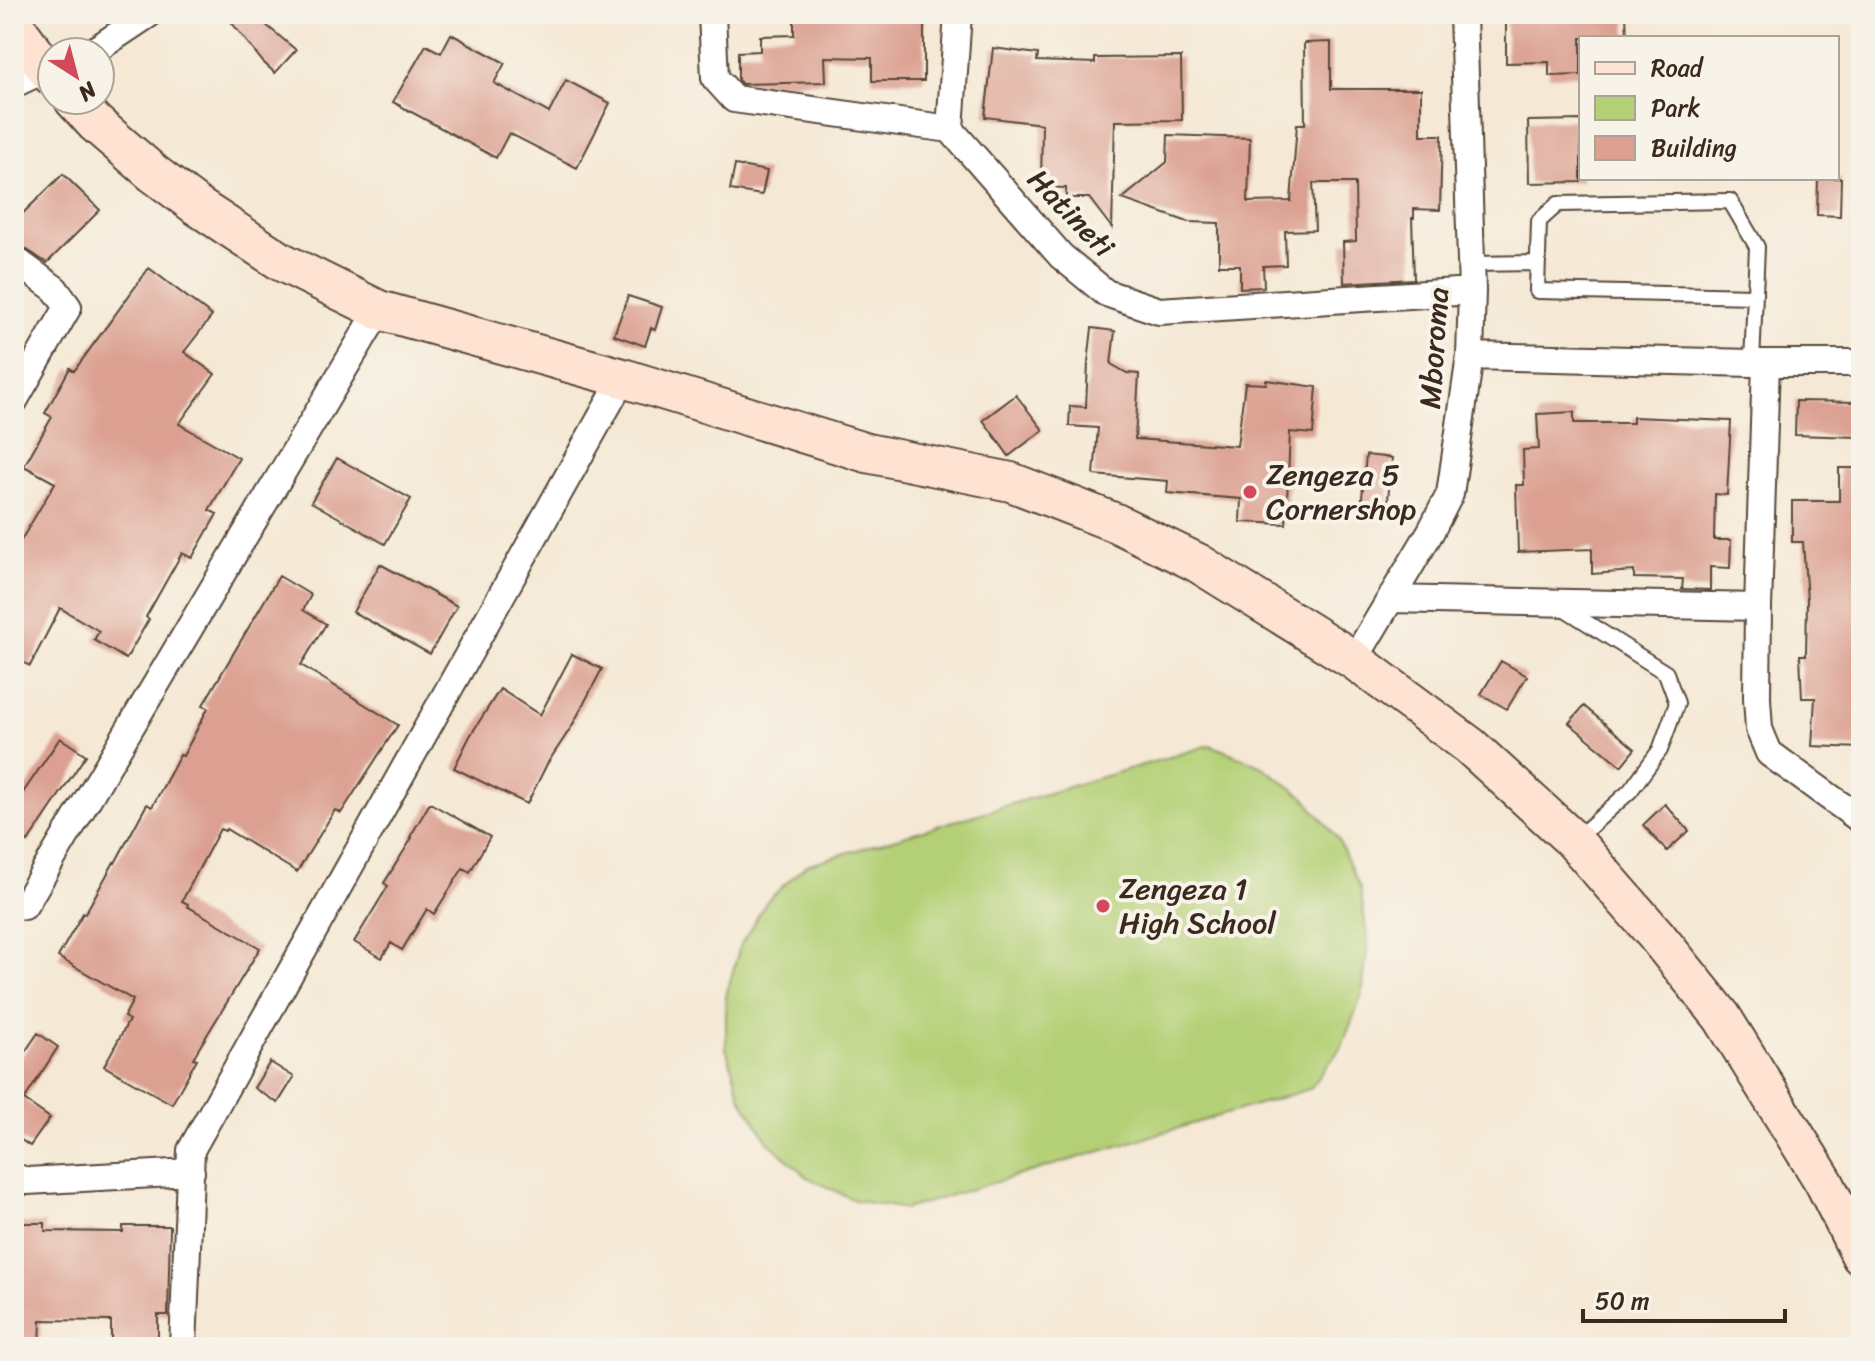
<svg xmlns="http://www.w3.org/2000/svg" width="1875" height="1361" viewBox="0 0 1875 1361" font-family="Sriracha,sans-serif">
  <style>
    .green { fill: #b4d076; stroke: #787d4a; stroke-width: 2 }
    .building { fill: #dba091 }
    .lines { fill: none; stroke-linecap: round; stroke-linejoin: round }
    .lane-casing { stroke: #574639; stroke-width: 18 }
    .street-casing { stroke: #574639; stroke-width: 30 }
    .secondary-casing { stroke: #574639; stroke-width: 42 }
    .lane { stroke: #fff; stroke-width: 14 }
    .street { stroke: #fff; stroke-width: 26 }
    .secondary { stroke: #fee3d2; stroke-width: 38 }
    .poi-dot { fill: #d1495b; stroke: #f7f3e8; stroke-width: 3 }
    .labels { text-anchor: middle; dominant-baseline: central; stroke-width: 8; stroke-linejoin: round; paint-order: stroke }
    .street-label { font-size: 30px; fill: #3b2a1e; stroke: #f7f3e8 }
    .poi-label { font-size: 30px; fill: #3b2a1e; stroke: #f7f3e8; text-anchor: start }
  </style>
  <rect width="100%" height="100%" fill="#f7f3e8"/>
  <filter id="ink" filterUnits="userSpaceOnUse"><feTurbulence type="fractalNoise" baseFrequency=".0125" numOctaves="2"/><feDisplacementMap in="SourceGraphic" scale="16" xChannelSelector="R" yChannelSelector="G"/><feConvolveMatrix kernelMatrix="1 2 1 2 8 2 1 2 1" color-interpolation-filters="sRGB"/></filter>
  <filter id="wash" filterUnits="userSpaceOnUse"><feTurbulence type="fractalNoise" baseFrequency=".006" numOctaves="4" result="noise"/><feDisplacementMap in="SourceGraphic" scale="32" xChannelSelector="R" yChannelSelector="G"/><feGaussianBlur stdDeviation="1.8" result="paint"/><feColorMatrix in="noise" values="0 0 0 0 0 0 0 0 0 0 0 0 0 0 0 0 0 1.4 0 .05"/><feComposite in="paint" operator="in"/></filter>
  <g filter="url(#wash)">
    <rect width="100%" height="100%" fill="#f5e8d4"/>
    <path class="green" d="M1210,745L1260,765L1304,797L1338,839L1360,888L1368,941L1362,995L1342,1046L1310,1089L905,1209L854,1200L807,1177L769,1143L741,1098L726,1048V996L740,946L767,901L806,865Z"/>
    <g id="blocks">
      <path class="building" d="M225,14H253L296,50L275,73L263,62Z
        M794,14H924V81H872V58L825,57L826,82L742,84L738,80V52L760,51V36L794,35Z
        M1506,14H1626L1627,38H1581V75L1549,76V62L1506,63Z
        M451,34L505,63L494,83L549,113L566,80L610,103L577,168L509,133L496,158L393,102L426,45L441,53Z
        M1331,42V89H1421V135H1442L1440,210L1414,209V218H1412L1414,279L1344,283L1343,242L1356,241L1355,183H1313L1315,230L1285,231L1286,265L1263,266L1264,287L1240,288V265H1219V223L1188,222L1122,199L1167,162L1168,135L1250,138L1248,202L1291,201L1297,124H1305L1304,43Z
        M993,48L1038,54L1037,61L1095,63V58L1181,57L1182,120L1115,121L1112,228L1089,198H1066V188L1041,187L1042,124L985,117Z
        M1581,120V182L1529,183L1528,121Z
        M735,165L767,171L762,195L730,190Z
        M63,174L100,210L47,263L14,241V222Z
        M1818,178H1841L1840,216L1817,215Z
        M149,268L212,316L184,352L215,374L179,424L239,458L209,510L217,514L192,558L182,553L146,617L149,619L126,659L94,640L99,631L60,608L30,666L14,658V552L55,483L24,466L52,417L45,413L70,368L74,371Z
        M628,296L662,307L655,330L651,328L645,346L614,335Z
        M1092,328L1115,331L1111,364L1127,373L1139,374L1135,439L1237,446L1245,383L1266,384V380L1317,387L1313,434L1290,432L1286,524L1240,522L1241,499L1167,493L1168,481L1094,475L1098,428L1069,426L1070,406L1086,407L1088,363Z
        M1016,395L1043,430L1009,456L983,420Z
        M1796,401L1859,402L1858,437L1795,435Z
        M1574,412V423H1633V417L1731,421L1727,495L1715,494L1714,540H1731L1730,568L1710,567V590L1682,589L1683,579L1634,578V571L1592,574V549L1518,552L1516,485H1524L1523,450L1539,449L1537,414Z
        M1366,455L1392,458L1387,510L1361,508Z
        M337,458L411,499L385,544L311,502Z
        M1839,468H1861V748L1812,746L1815,698H1802L1800,655H1806L1807,601L1803,542H1792V501H1839Z
        M380,564L457,606L430,654L353,612Z
        M279,576L311,595L303,610L326,624L301,665L398,725L341,813L335,810L297,872L226,829L225,831L220,829L182,901L188,904L187,906L260,948L193,1058L197,1059L172,1104L104,1066L129,1020L124,1017L133,1000L58,957L83,913L85,914L114,862L115,863L147,804L152,807L180,755L183,756L208,708L203,705Z
        M572,654L602,669L572,726L547,764L527,804L454,768L470,736L500,689L540,715Z
        M1501,661L1527,676L1507,709L1481,694Z
        M1584,706L1635,749L1621,766L1569,723Z
        M60,738L86,755L28,842L14,832V806Z
        M430,803L490,837L470,872L463,868L434,914L427,909L402,950L391,943L382,958L354,942L388,886L384,883L412,838L410,837Z
        M1665,804L1689,831L1667,851L1643,825Z
        M38,1033L58,1047L24,1100L50,1118L30,1146L14,1135V1068Z
        M270,1062L294,1077L278,1103L254,1088Z
        M14,1223H45V1231L123,1232V1226H170L168,1315H158V1347H111V1321L41,1320L40,1347H14Z"/>
    </g>
  </g>
  <g filter="url(#ink)">
    <use href="#blocks" fill-opacity="0" stroke="#574639" stroke-width="2"/>
    <g class="lines">
      <defs>
        <path id="lane" d="M1471,264L1538,263
          M1752,363L1757,247L1730,201L1558,204L1539,221L1537,291L1754,296
          M1562,607L1666,673L1677,703L1660,750L1630,791L1574,841"/>
        <path id="street" d="M712,14L715,78L734,99L950,129
          M958,14L950,129L1061,256L1106,293L1159,311L1472,291
          M92,52L149,14
          M14,84L52,66
          M14,259L55,289L68,307L14,401
          M1470,356L1752,363H1861
          M1766,363L1758,607L1757,698L1759,729L1769,753L1861,820
          M1391,599L1758,607
          M1354,660L1431,531L1450,494L1470,356L1472,291L1463,14
          M24,906L379,310
          M14,1177L27,1181L191,1172
          M183,1347L191,1150L623,378"/>
        <path id="secondary" d="M14,25L52,76
          M74,100L95,123L153,173L197,206L282,262L379,310L623,378L867,453L1011,482L1116,523L1198,563L1354,660L1470,746L1574,841L1655,934L1722,1017L1824,1182L1861,1256"/>
      </defs>
      <use href="#lane" class="lane-casing"/>
      <use href="#street" class="street-casing"/>
      <use href="#secondary" class="secondary-casing"/>
      <use href="#lane" class="lane"/>
      <use href="#street" class="street"/>
      <use href="#secondary" class="secondary"/>
    </g>
  </g>
  <g class="poi-dot">
    <circle cx="1250" cy="492" r="8"/>
    <circle cx="1103" cy="906" r="8"/>
  </g>
  <g class="labels">
    <g class="street-label">
      <text transform="translate(1071 213) rotate(46)">Hatineti</text>
      <text transform="translate(1434 348) rotate(-86)">Mboroma</text>
    </g>
    <g class="poi-label">
      <text x="1266" y="475">Zengeza 5<tspan x="1266" dy="34">Cornershop</tspan></text>
      <text x="1119" y="889">Zengeza 1<tspan x="1119" dy="34">High School</tspan></text>
    </g>
  </g>
  <rect width="1875" height="1361" fill="none" stroke="#f7f3e8" stroke-width="48"/>
  <rect x="1579" y="36" width="260" height="144" fill="#f7f3e8" stroke="#aca397" stroke-width="2"/>
  <rect x="1595" y="62" width="40" height="12" fill="#fee3d2" stroke="#aca397" stroke-width="2"/>
  <text x="1651" y="76" font-size="24" fill="#3b2a1e">Road</text>
  <rect x="1595" y="96" width="40" height="24" fill="#b4d076" stroke="#aca397" stroke-width="2"/>
  <text x="1651" y="116" font-size="24" fill="#3b2a1e">Park</text>
  <rect x="1595" y="136" width="40" height="24" fill="#dba091" stroke="#aca397" stroke-width="2"/>
  <text x="1651" y="156" font-size="24" fill="#3b2a1e">Building</text>
  <g transform="translate(76 76) rotate(144)"><circle r="38" fill="#f7f3e8" stroke="#aca397" stroke-width="2"/>
  <path d="M0-6L14 30L0 20L-14 30Z" fill="#d1495b"/>
  <text y="-12" font-size="22" font-weight="bold" text-anchor="middle" fill="#3b2a1e">N</text>
  </g>
  <path d="M1583 1309v12h202v-12" fill="none" stroke="#3b2a1e" stroke-width="4"/>
  <text x="1595" y="1309" font-size="24" fill="#3b2a1e" stroke="#f7f3e8" stroke-width="6" paint-order="stroke">50 m</text>
</svg>
